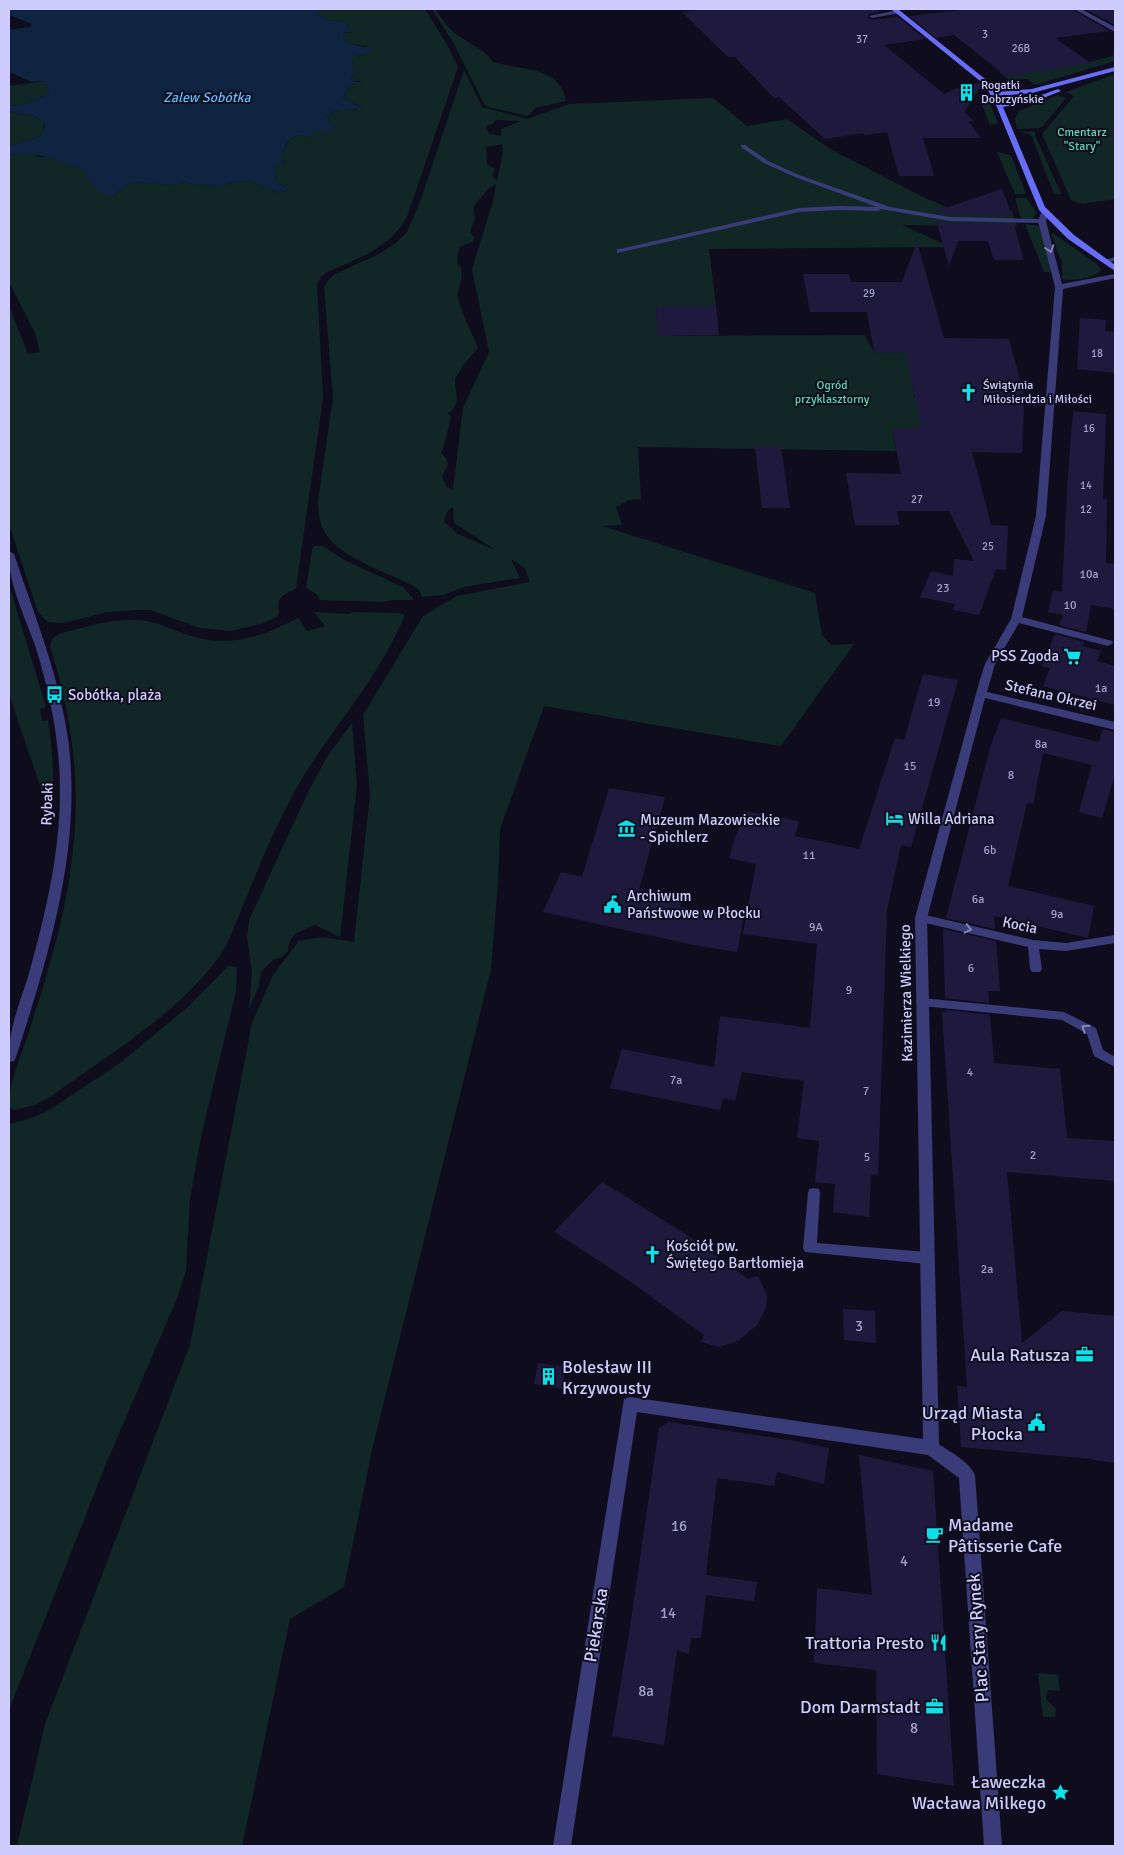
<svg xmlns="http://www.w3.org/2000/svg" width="1124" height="1855" viewBox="0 0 1124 1855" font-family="Signika,sans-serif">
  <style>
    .green { fill: #102725; fill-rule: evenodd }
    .water { fill: #0e2440 }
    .building { fill: #1f1a3d }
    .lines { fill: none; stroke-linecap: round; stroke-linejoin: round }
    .lane { fill: #3a3c7a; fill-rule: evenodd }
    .street { fill: #3a3c7a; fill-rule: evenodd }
    .secondary { fill: #686df7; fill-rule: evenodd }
    .oneway { stroke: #8484bb }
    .labels { text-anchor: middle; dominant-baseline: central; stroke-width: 4; stroke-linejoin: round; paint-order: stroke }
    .far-number-label { font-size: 11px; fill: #a2a0cc }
    .far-poi-label { font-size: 12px; fill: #ceccfc; stroke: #0f0d1d; text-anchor: start }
    .far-park-label { font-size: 12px; fill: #5dd8b1; stroke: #0f0d1d }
    .number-label { font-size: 12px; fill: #a2a0cc }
    .far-water-label { font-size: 14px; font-style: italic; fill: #60baf7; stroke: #0f0d1d }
    .poi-label { font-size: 15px; fill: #ceccfc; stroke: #0f0d1d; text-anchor: start }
    .street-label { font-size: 15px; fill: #ceccfc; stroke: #0f0d1d }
    .near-number-label { font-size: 15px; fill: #a2a0cc }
    .near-poi-label { font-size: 18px; fill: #ceccfc; stroke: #0f0d1d; text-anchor: end }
    .near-street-label { font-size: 18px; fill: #ceccfc; stroke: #0f0d1d }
  </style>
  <rect width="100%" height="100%" fill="#0f0d1d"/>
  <path class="green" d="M318,9H425L446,43L458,67L407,217C388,250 358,258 325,273L321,277L317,285L323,398L296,588C282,598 277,593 279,613L277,617L261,624L230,631L200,628L150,610H137L107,612L64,623L48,622L38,612L9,524V306L28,354L40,352L35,333L9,282V155L27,152L39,157H52L88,172L113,196L131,182L179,185L181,181L197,185L223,186L232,182L250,181L279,193L288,190L276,181L274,166L285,162L280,160C288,141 288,132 311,137L315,131H333L335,127L326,117C337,106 350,112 363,108L343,98L350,85L362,81H352L351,75L362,72H352L353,56L363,55L367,46L350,44L343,38L345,32L351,33L352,30L349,29L345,22L327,20L317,14Z
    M432,9H435C440,16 446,25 452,31C465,42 484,48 493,62C519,70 561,66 566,101L535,108L528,116L488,107L484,104L454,44Z
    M1115,55V61L1035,85L1027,79L1009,80L999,72C1038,72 1078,67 1115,55Z
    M464,70L482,107L527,119L569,104L713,98L747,126L787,119L830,149L925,198L956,211H1012L1017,227L902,225L951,247L709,249L716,306H656L658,336L865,335L874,352L922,353L928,382H912L914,397L940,429L892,428L896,451L638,447L641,499L629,500L616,507L622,525L602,526L815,593L822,635L831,645L854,644L781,746L544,706L500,829L498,883L491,969L372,1450L344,1587L290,1619L242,1846H17L45,1724L190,1345L252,1023L273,975L299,941L322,937L354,942L370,795L363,715L423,616L457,596L530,582L525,568L511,559L520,578L464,587L443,595L422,597L419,590L410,584C385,572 337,556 324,531C319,522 318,511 318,501L333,398L324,287L328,280L335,274L379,254L396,243L407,232L420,202ZM496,120L520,121H521L501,129V136L489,134L486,126L493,124ZM502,144L503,152L497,181L492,175L495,169L487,164L486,147ZM496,184L493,201L472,269L489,352L463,408L453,490L447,487L442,477L448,464L446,458L441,453C444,448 449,425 451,417L448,413C462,403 455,394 455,379L464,364L478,348L461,309L457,296L462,277L461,268L457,262L459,247L473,242L474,237L470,232L475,218L473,207L488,189ZM453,507L454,523L497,551L458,534L444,522C445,516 447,510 453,507Z
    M1115,74V199L1082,204L1071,200L1042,134L1074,96L1066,92Z
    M46,81L49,94L22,105L9,106V86Z
    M1058,95L1066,98L1043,126L1039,128L1017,129L1015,119L1019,111Z
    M986,97L989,100L998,123L990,125L980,100Z
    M9,112L34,116L45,123L43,126V133L36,138L9,146Z
    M1017,131L1035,132V135L1061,194H1054L1032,137L1029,134Z
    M997,152L1011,155L1026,194H1015Z
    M1015,198H1026L1037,213L1032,219L1021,218Z
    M1025,224L1040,226L1051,272H1044Z
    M1053,233L1098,265L1101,269L1100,272C1091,278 1072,282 1062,279V263L1051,234Z
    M314,546H323L344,560L403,587L413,598V600H392L383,602L320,600L318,595L306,588L312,550Z
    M9,585L46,707L40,709L42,721L48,720C53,753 55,785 51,818L9,694Z
    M314,612L348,614L353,612L398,613L404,614V617C379,677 337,722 303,777C271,830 251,889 226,946C189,1007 108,1055 50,1097L35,1105L14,1110L9,1107C9,1083 19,1061 27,1038C33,1020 38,1002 44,984C81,861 89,770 50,646L52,639L61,633C87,627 113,618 140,620C159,622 174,631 191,636C231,648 264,636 298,618L307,631L325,626Z
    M352,723L357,785L340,937L315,925C299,932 289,933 288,951L282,957L274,959L261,972L259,986L249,1009L252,970L247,938L249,920L308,792L327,757Z
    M228,966L237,967L236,991L201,1137L190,1199L186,1271L178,1296L106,1464L10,1707L9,1704V1124L29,1119L46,1112L120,1063L188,1007Z
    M1038,1673L1058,1675L1060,1691L1048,1690L1046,1699L1056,1709L1055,1717H1043Z"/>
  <path class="water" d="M9,9H318L317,14L327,20L345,22L349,29L358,31L355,33L345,32L343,38L350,44L372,48L371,52L353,57L352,72H362L351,75L352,81L366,83L350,85L343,98C351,101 356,106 364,108C351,112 336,106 326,117L335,127L333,131H315L311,137C289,132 286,141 281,160L285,163L274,166L276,181L289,189L279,193L250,181L232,182L223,186L197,185L181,181L179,185L131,182L113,196C100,196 94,186 86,177L87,172C60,161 38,151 9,155V146L36,138L43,133L45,123L34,116L9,112V106L22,105L49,94L45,81L31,82L10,72L9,30L30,27L32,24L9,15Z"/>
  <path class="building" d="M710,9H878L879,12L869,14L868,18L872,20L898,17L925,39L884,45L944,94L957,88L979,83L982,85L964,112L974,121L969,122L981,138H923L934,176H899L887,132L865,135L863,133L825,139L779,97L774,98L735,57H728L682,12Z
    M970,9H1072L1109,31L1055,38L1091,63L1007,77L954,35L936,38L909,16Z
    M1085,9H1115V25Z
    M1002,189L1012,216L950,215L933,212Z
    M936,220L950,223L1014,224L1024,260H994L988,241H958L949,266Z
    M917,242L944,338L1009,339L1024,394H1020L1024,409L1022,453L972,452L991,525L1008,526L1006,570L996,569L979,615L953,610L955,604L920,597L931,571L953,576L954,559L974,561L949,511H897L900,525H855L846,473L901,474L892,428H921L906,353L874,352L867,312H810L803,274H849L851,282H902Z
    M656,306H716L719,335L658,336Z
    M1080,318L1106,320L1105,331L1115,332V373L1077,369Z
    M1073,411L1106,414L1103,499H1107L1106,563L1115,564V609L1091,605L1086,632L1059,625L1063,615L1048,612L1053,590L1062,592L1068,474Z
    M755,447H781L790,508H762Z
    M1055,634L1084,642L1083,646L1101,651L1097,661L1115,666V705L1043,686L1050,668L1042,666Z
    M923,674L958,680L911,847L901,845L887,910L878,1175L871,1174L869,1217L833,1212L835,1184L815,1182L819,1141L797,1138L804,1081L742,1072L735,1101L723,1098L720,1110L610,1088L622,1049L714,1067L720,1016L810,1028L817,944L743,934L756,864L729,858L744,811L799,821L795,836L859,849L895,738L904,740Z
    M1001,718L1099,742L1103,729L1115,732V774L1102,818L1079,812L1092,765L1043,753L1033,804L1027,803L1008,886L1094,906L1088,938L994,916L995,929L946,918L990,748Z
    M609,788L665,797L639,889L683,899L680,907L744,915L737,952L694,945L543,912L561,872L582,877Z
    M943,929L996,941L1000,991H988L989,1003L945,998Z
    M946,1010L990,1015L994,1063L1060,1069L1067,1138L1115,1141V1181L1007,1172L1022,1343L1062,1311L1115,1316V1463L1093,1460L1092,1459L961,1447L957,1386L967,1387L942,1012H946Z
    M602,1182L684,1233L748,1279L758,1276L767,1296L766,1308L757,1325L738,1341L719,1347L701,1342L704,1335L621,1275L554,1232Z
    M843,1309L875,1311L876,1343L844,1340Z
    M538,1363L566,1367L562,1389L534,1384Z
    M669,1422L795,1441L829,1448L824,1484L777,1472L774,1486L717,1478L706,1575L757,1582L754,1601L706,1595L701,1638H691L689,1654L677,1650L664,1745L612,1736L630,1627L659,1428Z
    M859,1455L933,1471L954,1786L877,1774L876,1670L814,1663L817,1588L872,1595Z"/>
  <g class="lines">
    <path class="lane" d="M898,10L900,13L872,18L869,16Z
      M741,145H745L768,161L799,175L890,207L950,217L1042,219L1045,221L1042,223L950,221L881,209L878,211L839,210L799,212L617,253V249H620L799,208L839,206L877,207L795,177L764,163L741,147Z
      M1115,257V261L1105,263L1101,261Z
      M921,914L1033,940L1066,943L1115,935V943L1066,951L1039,949L1042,969L1040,972H1032L1030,969L1028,947L917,921L915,918L917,915Z
      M922,998L1064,1012L1096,1028L1103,1050L1115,1057V1067L1094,1056L1087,1034L1062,1020L922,1006L918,1005L916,1002L918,999Z
      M814,1188L819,1189L820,1193L817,1243L927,1252L932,1254L934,1258L932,1262L927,1264L805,1252L803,1248L808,1193L809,1189Z"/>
    <path class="street" d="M1074,9H1081L1115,27V32Z
      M1042,210L1049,212L1046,221L1062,284L1115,274V278L1063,289L1046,516L1022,617L1112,641L1113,643L1108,646L1019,623L995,664L987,692L1115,722V730L985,698L927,918L939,1444C951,1453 969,1461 975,1475L1002,1846H984L959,1478L928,1455L637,1412L571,1846H553L624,1399L630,1397L923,1439L915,918L979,683L985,664L1011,619L1036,516L1055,287L1038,221Z
      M9,551L14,554C35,617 61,680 69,746C81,852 48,958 16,1057L14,1061L9,1062C7,1030 21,1001 30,970C46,912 60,852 60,791C60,741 50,693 35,645C25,617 7,581 9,551Z"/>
    <path class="secondary" d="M891,9H898L990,83L996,92L1032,89L1115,67V71L1032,93L998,96L1001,103L1033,98L1058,89L1061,91L1036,101L1003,107L1045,207L1074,235L1115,265V271L1068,239L1039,210L996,105L985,85Z"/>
  </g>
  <defs><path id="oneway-chevron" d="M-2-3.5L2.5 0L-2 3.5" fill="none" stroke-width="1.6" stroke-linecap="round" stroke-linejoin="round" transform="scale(1.25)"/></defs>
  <g class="oneway">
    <use href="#oneway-chevron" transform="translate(1050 249) rotate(72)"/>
    <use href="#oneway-chevron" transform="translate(968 929) rotate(13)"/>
    <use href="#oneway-chevron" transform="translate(1085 1028) rotate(-146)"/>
  </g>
  <defs>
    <symbol id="building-bare" viewBox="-9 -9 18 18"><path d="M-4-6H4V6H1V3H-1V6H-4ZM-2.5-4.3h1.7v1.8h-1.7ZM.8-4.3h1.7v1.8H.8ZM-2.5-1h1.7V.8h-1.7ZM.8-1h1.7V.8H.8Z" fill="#0ce0e8" stroke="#0f0d1d" stroke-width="2.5" paint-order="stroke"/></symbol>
    <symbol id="church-bare" viewBox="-9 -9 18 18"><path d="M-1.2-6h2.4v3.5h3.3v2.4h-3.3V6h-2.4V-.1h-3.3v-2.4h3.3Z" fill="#0ce0e8" stroke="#0f0d1d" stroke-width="2.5" paint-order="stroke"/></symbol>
    <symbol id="supermarket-bare" viewBox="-9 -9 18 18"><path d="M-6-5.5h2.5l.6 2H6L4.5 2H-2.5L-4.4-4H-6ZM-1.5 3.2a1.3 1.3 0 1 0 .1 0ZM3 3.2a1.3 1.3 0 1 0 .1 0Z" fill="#0ce0e8" stroke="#0f0d1d" stroke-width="2.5" paint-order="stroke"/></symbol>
    <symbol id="bus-bare" viewBox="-9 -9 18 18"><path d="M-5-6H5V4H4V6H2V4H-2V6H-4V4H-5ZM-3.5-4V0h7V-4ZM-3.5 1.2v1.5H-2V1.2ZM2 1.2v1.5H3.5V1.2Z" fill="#0ce0e8" stroke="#0f0d1d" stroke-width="2.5" paint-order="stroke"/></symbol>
    <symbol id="hotel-bare" viewBox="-9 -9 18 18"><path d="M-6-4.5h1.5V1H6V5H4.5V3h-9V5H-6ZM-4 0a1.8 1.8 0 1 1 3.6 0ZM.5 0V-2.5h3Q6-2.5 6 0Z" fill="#0ce0e8" stroke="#0f0d1d" stroke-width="2.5" paint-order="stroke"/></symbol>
    <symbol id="museum-bare" viewBox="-9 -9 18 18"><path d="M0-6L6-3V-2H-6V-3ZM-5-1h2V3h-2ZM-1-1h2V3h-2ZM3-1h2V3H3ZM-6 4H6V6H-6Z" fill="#0ce0e8" stroke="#0f0d1d" stroke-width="2.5" paint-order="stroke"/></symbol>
    <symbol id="civic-bare" viewBox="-9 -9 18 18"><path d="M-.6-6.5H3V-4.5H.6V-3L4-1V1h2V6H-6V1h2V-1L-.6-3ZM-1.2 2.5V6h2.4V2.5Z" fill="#0ce0e8" stroke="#0f0d1d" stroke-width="2.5" paint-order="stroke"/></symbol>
    <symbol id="office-bare" viewBox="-9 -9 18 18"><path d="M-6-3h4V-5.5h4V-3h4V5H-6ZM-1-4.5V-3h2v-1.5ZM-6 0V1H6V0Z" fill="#0ce0e8" stroke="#0f0d1d" stroke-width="2.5" paint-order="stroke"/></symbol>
    <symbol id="cafe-bare" viewBox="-9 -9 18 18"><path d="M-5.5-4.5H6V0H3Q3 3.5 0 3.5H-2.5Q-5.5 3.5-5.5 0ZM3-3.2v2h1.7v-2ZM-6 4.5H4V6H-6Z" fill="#0ce0e8" stroke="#0f0d1d" stroke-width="2.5" paint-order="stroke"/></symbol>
    <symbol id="restaurant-bare" viewBox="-9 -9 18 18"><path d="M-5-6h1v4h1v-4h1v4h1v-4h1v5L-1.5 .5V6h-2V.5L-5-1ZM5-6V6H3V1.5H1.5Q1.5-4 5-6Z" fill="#0ce0e8" stroke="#0f0d1d" stroke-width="2.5" paint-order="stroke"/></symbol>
    <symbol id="sight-bare" viewBox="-9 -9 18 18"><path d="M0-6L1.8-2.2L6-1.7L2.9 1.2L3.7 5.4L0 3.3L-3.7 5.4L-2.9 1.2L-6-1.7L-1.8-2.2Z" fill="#0ce0e8" stroke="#0f0d1d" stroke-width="2.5" paint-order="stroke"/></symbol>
  </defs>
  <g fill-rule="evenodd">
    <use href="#building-bare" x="954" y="80" width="25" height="25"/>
    <use href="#church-bare" x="956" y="380" width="25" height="25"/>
    <use href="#supermarket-bare" x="1060" y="644" width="25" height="25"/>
    <use href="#bus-bare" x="42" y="682" width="25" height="25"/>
    <use href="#hotel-bare" x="882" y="806" width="25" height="25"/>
    <use href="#museum-bare" x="614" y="816" width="25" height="25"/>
    <use href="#civic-bare" x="600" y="892" width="25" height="25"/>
    <use href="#church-bare" x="640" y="1242" width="25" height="25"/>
    <use href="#office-bare" x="1072" y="1342" width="25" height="25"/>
    <use href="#building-bare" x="536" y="1364" width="25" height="25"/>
    <use href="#civic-bare" x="1024" y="1410" width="25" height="25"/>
    <use href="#cafe-bare" x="922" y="1522" width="25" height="25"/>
    <use href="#restaurant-bare" x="926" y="1630" width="25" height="25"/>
    <use href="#office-bare" x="922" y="1694" width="25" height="25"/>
    <use href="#sight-bare" x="1048" y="1780" width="25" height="25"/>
  </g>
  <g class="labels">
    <g class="far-number-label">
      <text x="985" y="34">3</text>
      <text x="862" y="39">37</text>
      <text x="1021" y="48">26B</text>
      <text x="869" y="293">29</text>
      <text x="1097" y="353">18</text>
      <text x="1089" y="428">16</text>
      <text x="1086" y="485">14</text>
      <text x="917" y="499">27</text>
      <text x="1086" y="509">12</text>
      <text x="988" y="546">25</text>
    </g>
    <g class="far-poi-label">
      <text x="981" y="85">Rogatki<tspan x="981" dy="14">Dobrzyńskie</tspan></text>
      <text x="983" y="385">Świątynia<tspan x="983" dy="14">Miłosierdzia i Miłości</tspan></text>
    </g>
    <g class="far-park-label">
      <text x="1082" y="132">Cmentarz<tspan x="1082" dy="14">"Stary"</tspan></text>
      <text x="832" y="385">Ogród<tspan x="832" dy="14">przyklasztorny</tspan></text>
    </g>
    <g class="number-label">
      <text x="1089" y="574">10a</text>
      <text x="943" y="588">23</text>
      <text x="1070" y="605">10</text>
      <text x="1101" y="688">1a</text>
      <text x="934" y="702">19</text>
      <text x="1041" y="744">8a</text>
      <text x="910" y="766">15</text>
      <text x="1011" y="775">8</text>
      <text x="990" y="850">6b</text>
      <text x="809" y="855">11</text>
      <text x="978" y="899">6a</text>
      <text x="1057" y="914">9a</text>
      <text x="816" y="927">9A</text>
      <text x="971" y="968">6</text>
      <text x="849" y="990">9</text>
      <text x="970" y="1072">4</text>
      <text x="676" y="1080">7a</text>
      <text x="866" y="1091">7</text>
      <text x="1033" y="1155">2</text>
      <text x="867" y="1157">5</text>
      <text x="987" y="1269">2a</text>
    </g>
    <g class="far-water-label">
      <text x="207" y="97">Zalew Sobótka</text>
    </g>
    <g class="poi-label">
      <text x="1059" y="656" text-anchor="end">PSS Zgoda</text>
      <text x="68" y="695">Sobótka, plaża</text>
      <text x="908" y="819">Willa Adriana</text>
      <text x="640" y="820">Muzeum Mazowieckie<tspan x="640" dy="17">- Spichlerz</tspan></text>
      <text x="627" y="896">Archiwum<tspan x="627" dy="17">Państwowe w Płocku</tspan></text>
      <text x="666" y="1246">Kościół pw.<tspan x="666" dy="17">Świętego Bartłomieja</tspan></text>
    </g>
    <g class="street-label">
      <text transform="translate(1051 695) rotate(13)">Stefana Okrzei</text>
      <text transform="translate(47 804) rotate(-88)">Rybaki</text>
      <text transform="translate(1020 925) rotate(12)">Kocia</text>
      <text transform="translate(906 993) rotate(-91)">Kazimierza Wielkiego</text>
    </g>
    <g class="near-number-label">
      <text x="859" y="1326">3</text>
      <text x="679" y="1526">16</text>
      <text x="904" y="1561">4</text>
      <text x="668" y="1613">14</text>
      <text x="646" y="1691">8a</text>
      <text x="914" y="1728">8</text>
    </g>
    <g class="near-poi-label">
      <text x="1070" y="1355">Aula Ratusza</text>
      <text x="562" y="1367" text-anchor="start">Bolesław III<tspan x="562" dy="21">Krzywousty</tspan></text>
      <text x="1023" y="1413">Urząd Miasta<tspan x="1023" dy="21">Płocka</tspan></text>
      <text x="948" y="1525" text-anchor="start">Madame<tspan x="948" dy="21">Pâtisserie Cafe</tspan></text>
      <text x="924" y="1643">Trattoria Presto</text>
      <text x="920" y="1707">Dom Darmstadt</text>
      <text x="1046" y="1782">Ławeczka<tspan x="1046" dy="21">Wacława Milkego</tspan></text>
    </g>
    <g class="near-street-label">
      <text transform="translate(596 1625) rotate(-81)">Piekarska</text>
      <text transform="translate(978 1638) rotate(-94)">Plac Stary Rynek</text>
    </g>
  </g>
  <rect width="1124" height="1855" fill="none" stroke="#ceccfc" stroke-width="20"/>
</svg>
